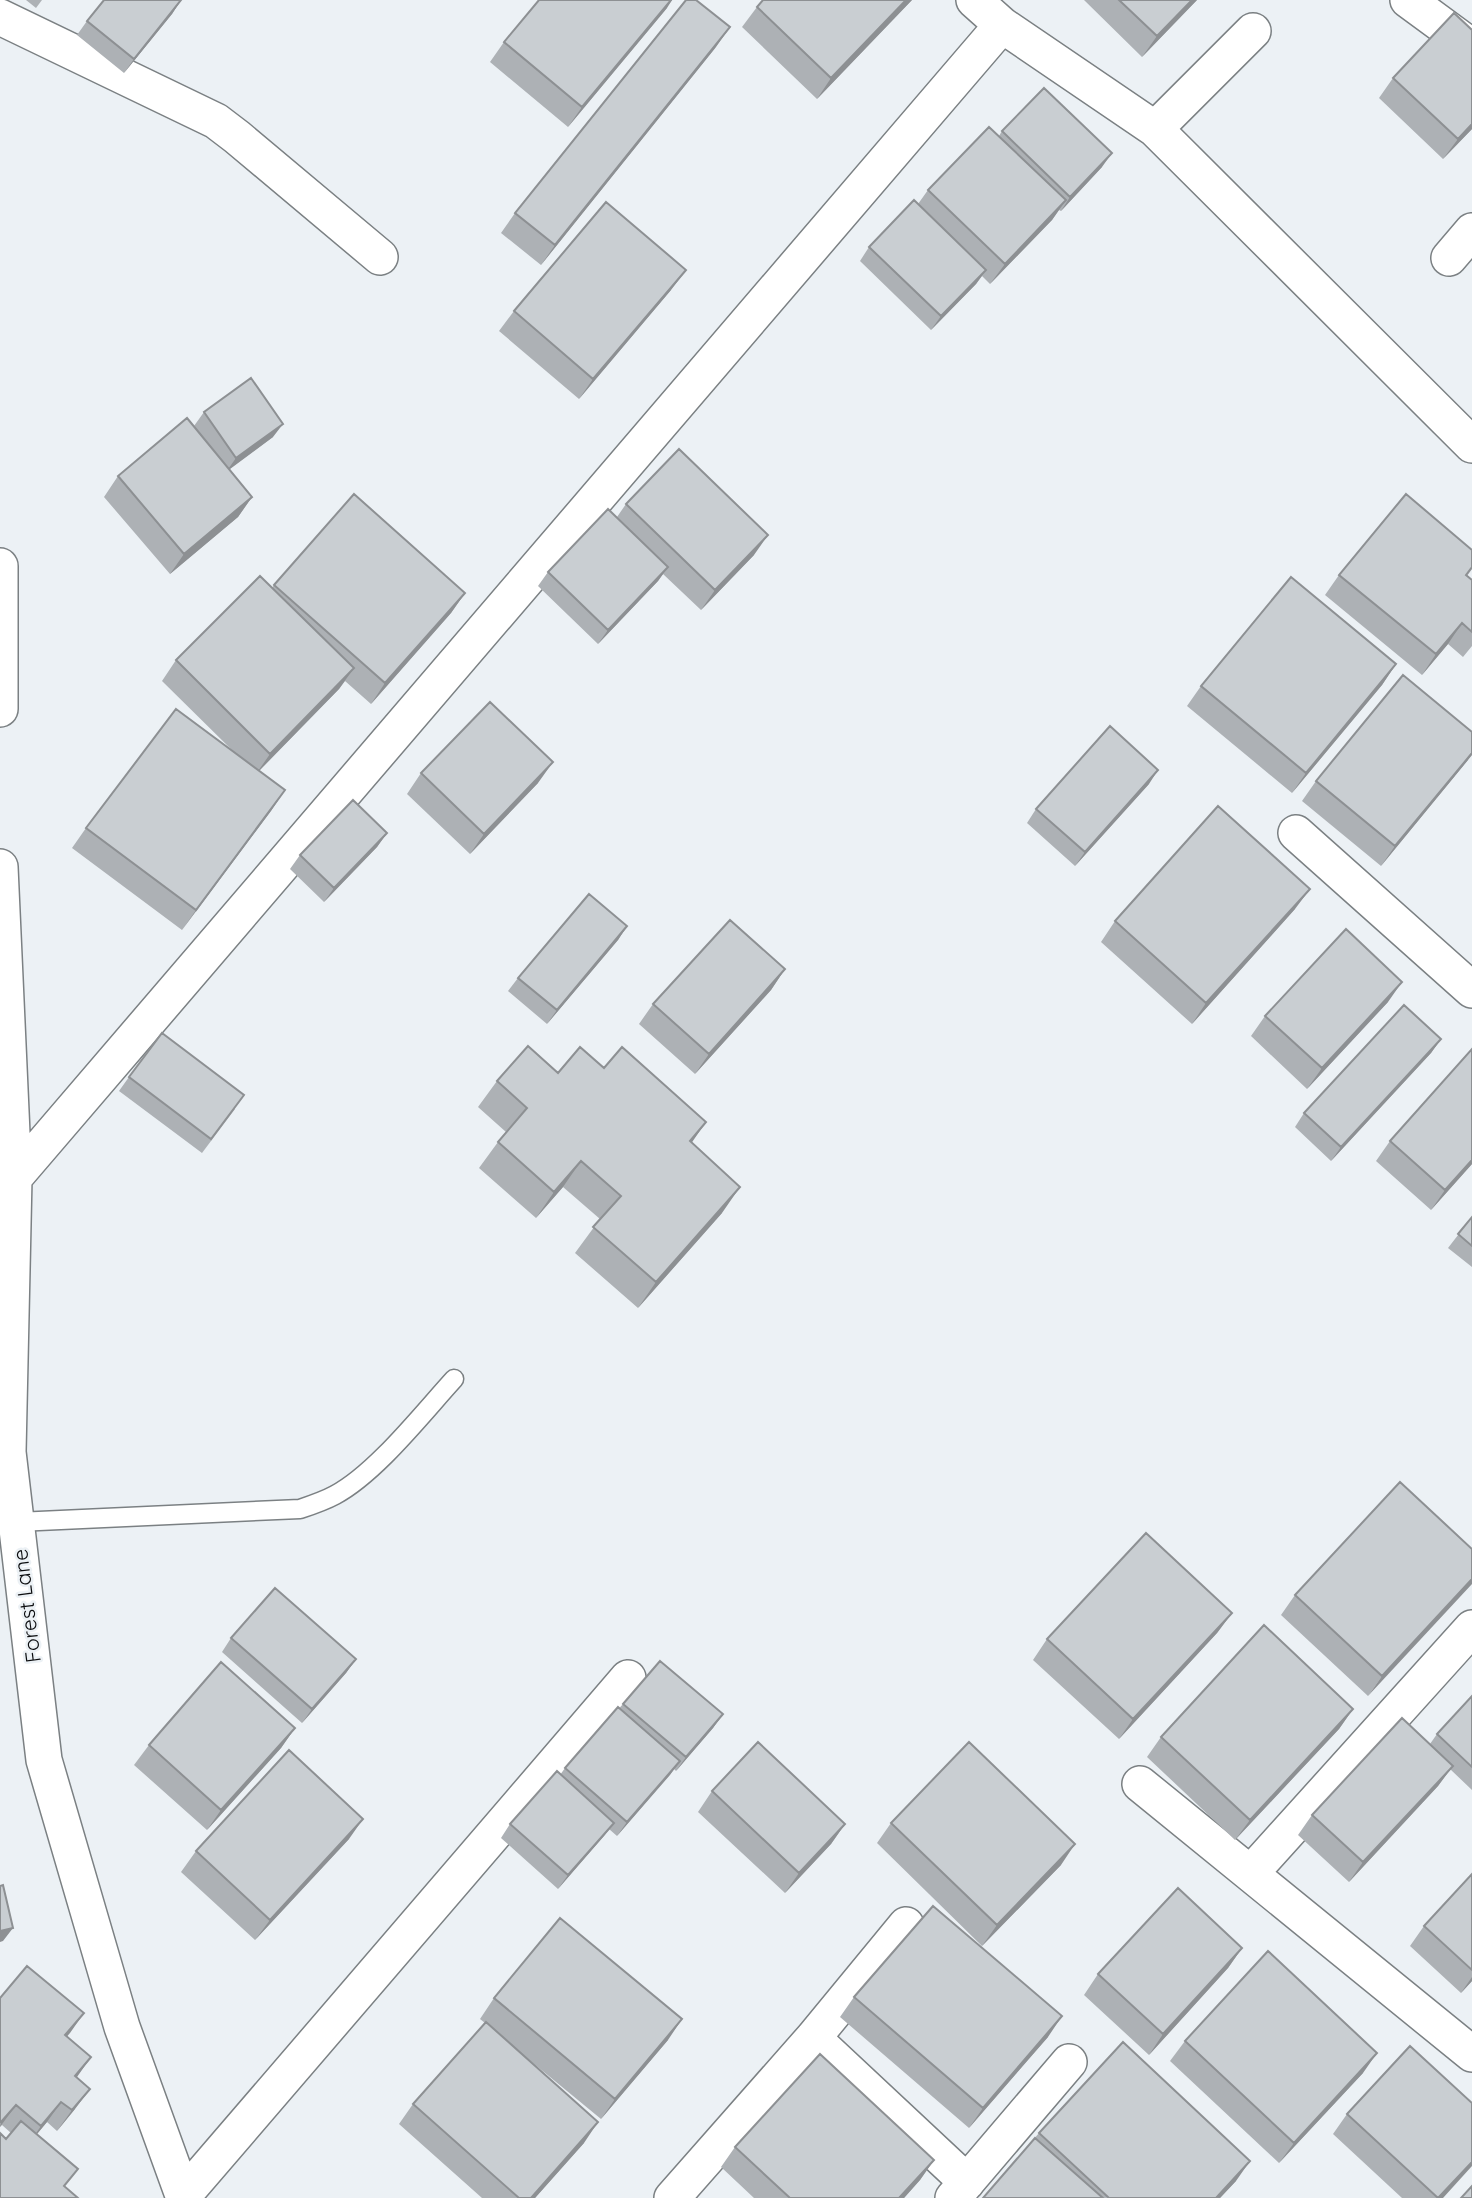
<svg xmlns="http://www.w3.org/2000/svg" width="1472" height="2198" viewBox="0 0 1472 2198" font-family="Quicksand,sans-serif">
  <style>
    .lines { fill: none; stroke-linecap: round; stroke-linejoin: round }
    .lane-casing { stroke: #7b8083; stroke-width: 21 }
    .street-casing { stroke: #7b8083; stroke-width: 38 }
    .lane { stroke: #fff; stroke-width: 18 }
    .street { stroke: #fff; stroke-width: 35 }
    .wall { fill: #adb1b5 }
    .shaded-wall { fill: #8d9093 }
    .building { fill: #c9ced2; stroke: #8d9093; stroke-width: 2 }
    .labels { text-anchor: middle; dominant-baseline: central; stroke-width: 5; stroke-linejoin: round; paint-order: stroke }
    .street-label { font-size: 21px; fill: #0b0c0e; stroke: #ecf1f5 }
  </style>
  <rect width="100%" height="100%" fill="#ecf1f5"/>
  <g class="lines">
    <defs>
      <path id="lane" d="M17,1522L300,1509C312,1505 324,1501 335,1495C376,1473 422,1414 454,1379"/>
      <path id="street" d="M974,0L1002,25L1155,129L1253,31
        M1408,0L1472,47
        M0,17L216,121L237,137L380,257
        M1155,129L1472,445
        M1449,258L1472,231
        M0,566V709
        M1296,833L1472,990
        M0,867L14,1178L8,1452L44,1760L122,2027L184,2198
        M14,1178L1002,25
        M1140,1784L1472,2054
        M1251,1873L1472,1628
        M813,2038L967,2182
        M183,2196L628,1678
        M672,2198L813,2038L906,1925
        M953,2198L1069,2062"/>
    </defs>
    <use href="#lane" class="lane-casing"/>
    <use href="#street" class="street-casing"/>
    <use href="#lane" class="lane"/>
    <use href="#street" class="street"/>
  </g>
  <path class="wall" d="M26,0H42L36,8Z
    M181,0L172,14L124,73L77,35L87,21Z
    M912,0L817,99L742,27L757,7Z
    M1084,0H1197L1142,57Z
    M667,8L568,127L490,62L504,42Z
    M716,47L541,265L501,233L515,213Z
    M1393,78L1472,129L1443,159L1379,98Z
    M1002,131L1102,167L1061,211L1059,210L1052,220L990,284L982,276L976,284L931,330L860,261L869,247L918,204L928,190L999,136Z
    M671,290L579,399L499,331L514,311Z
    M204,412L273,437L229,469L252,497L238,517L170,574L104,497L118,476L194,426Z
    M626,504L754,555L701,610L663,574L658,581L598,644L538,586L548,572L617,517Z
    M1472,550V569L1467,576L1472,580V646L1463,657L1448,644L1422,675L1325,595L1339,575Z
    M274,585L465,593L451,613L371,704L345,681L339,689L259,771L285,790L182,930L72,848L86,828L234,752L162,681L176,660L272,588Z
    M1396,664L1382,685L1292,793L1187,706L1201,686Z
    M1468,760L1381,866L1302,801L1316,781Z
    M421,773L538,783L470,854L407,794Z
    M1149,784L1075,866L1027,823L1036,809Z
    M387,833L377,847L324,902L290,869L300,855Z
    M1295,909L1192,1024L1101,942L1115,921Z
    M627,926L618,940L547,1024L508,991L518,978Z
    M785,969L771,990L695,1074L639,1024L653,1004Z
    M1388,1002L1307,1089L1251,1036L1265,1016Z
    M1441,1039L1431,1053L1331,1161L1295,1127L1304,1113Z
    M558,1073L692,1143L722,1213L638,1308L575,1253L600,1219L563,1187L536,1218L479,1168L498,1142L506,1132L478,1107L497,1081Z
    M129,1077L235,1109L202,1153L119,1091Z
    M1390,1141L1472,1164L1431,1210L1376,1161Z
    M1472,1217V1267L1448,1248Z
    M1472,1549L1368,1696L1281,1615L1295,1595Z
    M1232,1613L1217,1633L1119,1739L1033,1660L1047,1639Z
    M231,1638L356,1659L346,1673L302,1723L222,1652Z
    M1472,1696V1790L1450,1769L1438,1786L1349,1882L1298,1835L1312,1815L1430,1744L1437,1734Z
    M623,1704L723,1714L713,1728L676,1771L674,1769L617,1836L609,1829L558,1889L501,1838L510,1824L560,1775L565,1768Z
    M1353,1709L1339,1729L1235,1840L1147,1757L1161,1737Z
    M295,1728L281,1748L207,1830L134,1765L149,1745Z
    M712,1791L845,1824L831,1844L785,1893L698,1812Z
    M891,1823L1061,1865L982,1946L877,1843Z
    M349,1839L255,1940L181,1872L196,1851Z
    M1472,1874V1981L1461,1993L1410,1946L1424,1926Z
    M1242,1948L1228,1968L1149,2055L1084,1995L1098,1974Z
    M854,1997L1048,2037L969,2128L840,2017Z
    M0,1998L67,2036L76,2078L75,2109L57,2131L47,2122L37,2134L65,2187L6,2139L11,2133L2,2125L0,2127Z
    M494,1998L668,2040L601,2119L516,2049L584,2143L535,2198H482L399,2124L413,2104L485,2023L480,2019Z
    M1185,2041L1363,2073L1279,2163L1170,2061Z
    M1347,2114L1443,2198H1402L1333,2134Z
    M1039,2133L1236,2181L1220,2198H983Z
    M735,2147L934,2160L920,2180L904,2198H754L721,2167Z"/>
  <path class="shaded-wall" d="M181,0L172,14L124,73L134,59Z
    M671,0H672L667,8L568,127L582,107Z
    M906,0H912L817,99L831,78Z
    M1192,0H1197L1142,57L1157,36Z
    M730,27L716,47L541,265L555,245Z
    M1472,124V129L1443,159L1458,139Z
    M1112,153L1102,167L1061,211L1070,197Z
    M1066,200L1052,220L990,284L1005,264Z
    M686,270L671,290L579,399L593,379Z
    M986,270L976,284L931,330L941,316Z
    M283,424L273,437L226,472L236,458Z
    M252,497L238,517L170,574L184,554Z
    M768,535L754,555L701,610L715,590Z
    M668,567L658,581L598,644L608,630Z
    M465,593L451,613L371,704L385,683Z
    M1462,623L1448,644L1422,675L1436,654Z
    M1396,664L1382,685L1292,793L1306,773Z
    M354,668L339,689L256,774L270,754Z
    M1472,753V755L1468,760L1381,866L1395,846Z
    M553,762L538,783L470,854L484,834Z
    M1158,770L1149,784L1075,866L1085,852Z
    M285,790L271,811L182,930L196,910Z
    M387,833L377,847L324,902L334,888Z
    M1310,889L1295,909L1192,1024L1206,1003Z
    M627,926L618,940L547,1024L557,1010Z
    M785,969L771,990L695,1074L709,1054Z
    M1402,982L1388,1002L1307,1089L1322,1068Z
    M1441,1039L1431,1053L1331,1161L1341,1147Z
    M706,1122L688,1148L690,1141Z
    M1472,1160V1164L1431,1210L1445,1190Z
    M581,1161L563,1187L536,1218L554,1192Z
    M740,1187L722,1213L638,1308L656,1282Z
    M1472,1579V1584L1368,1696L1382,1676Z
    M1232,1613L1217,1633L1119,1739L1133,1719Z
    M356,1659L346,1673L302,1723L312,1709Z
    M1353,1709L1339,1729L1235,1840L1250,1820Z
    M723,1714L713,1728L676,1771L686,1757Z
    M295,1728L281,1748L207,1830L221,1810Z
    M680,1761L670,1775L617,1836L627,1822Z
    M1453,1766L1438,1786L1349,1882L1363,1862Z
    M363,1819L349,1839L255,1940L270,1920Z
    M614,1823L604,1836L558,1889L568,1875Z
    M845,1824L831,1844L785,1893L799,1873Z
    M1075,1844L1061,1865L982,1946L997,1925Z
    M13,1928L3,1941L0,1942V1931Z
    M1242,1948L1228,1968L1149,2055L1163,2034Z
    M1472,1977V1981L1461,1993Z
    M84,2013L70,2033L51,2055L65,2035Z
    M1062,2016L1048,2037L969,2128L983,2108Z
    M682,2019L668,2040L601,2119L615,2099Z
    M1377,2053L1363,2073L1279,2163L1294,2143Z
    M91,2057L77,2077L61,2097L75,2076Z
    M90,2089L75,2109L57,2131L72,2110Z
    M61,2102L47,2122L27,2146L41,2126Z
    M16,2105L0,2127L1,2122Z
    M598,2122L584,2143L535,2198H531Z
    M934,2160L920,2180L904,2198H899Z
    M1250,2161L1236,2181L1220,2198H1216Z
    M1472,2162V2166L1443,2198H1438Z"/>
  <path class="building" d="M104,0H181L134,59L87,21Z
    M539,0H671L582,107L504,42Z
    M686,0H696L730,27L555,245L515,213Z
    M763,0H906L831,78L757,7Z
    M1119,0H1192L1157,36Z
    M1454,13L1472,30V124L1458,139L1393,78Z
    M1044,88L1112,153L1070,197L1002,131Z
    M989,127L1066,200L1005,264L928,190Z
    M914,200L986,270L941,316L869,247Z
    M606,202L686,270L593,379L514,311Z
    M251,378L283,424L236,458L204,412Z
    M187,418L252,497L184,554L118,476Z
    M679,449L768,535L715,590L626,504Z
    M354,494L465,593L385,683L274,585Z
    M1406,494L1472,550V567L1466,575L1472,580V632L1462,623L1436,654L1339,575Z
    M608,509L668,567L608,630L548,572Z
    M260,576L354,668L270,754L176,660Z
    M1291,577L1396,664L1306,773L1201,686Z
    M1403,675L1472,732V753L1395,846L1316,781Z
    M490,702L553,762L484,834L421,773Z
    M176,709L285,790L196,910L86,828Z
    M1110,726L1158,770L1085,852L1036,809Z
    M353,800L387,833L334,888L300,855Z
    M1218,806L1310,889L1206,1003L1115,921Z
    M589,894L627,926L557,1010L518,978Z
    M730,920L785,969L709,1054L653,1004Z
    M1346,929L1402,982L1322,1068L1265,1016Z
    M1404,1005L1441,1039L1341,1147L1304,1113Z
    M162,1033L244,1095L211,1139L129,1077Z
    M528,1046L558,1073L580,1047L604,1068L622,1047L706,1122L690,1141L740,1187L656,1282L593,1227L621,1196L581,1161L554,1192L498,1142L527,1108L497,1081Z
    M1472,1049V1160L1445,1190L1390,1141Z
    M1472,1217V1246L1458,1234Z
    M1400,1482L1472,1549V1579L1382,1676L1295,1595Z
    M1146,1533L1232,1613L1133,1719L1047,1639Z
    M275,1588L356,1659L312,1709L231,1638Z
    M1264,1625L1353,1709L1250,1820L1161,1737Z
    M660,1661L723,1714L686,1757L623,1704Z
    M221,1662L295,1728L221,1810L149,1745Z
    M1472,1696V1767L1437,1734Z
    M618,1707L680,1761L627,1822L565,1768Z
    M1402,1718L1453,1766L1363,1862L1312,1815Z
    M758,1742L845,1824L799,1873L712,1791Z
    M969,1742L1075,1844L997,1925L891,1823Z
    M289,1750L363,1819L270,1920L196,1851Z
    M557,1771L614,1823L568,1875L510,1824Z
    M1472,1874V1970L1424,1926Z
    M3,1885L13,1928L0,1931V1886Z
    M1178,1888L1242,1948L1163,2034L1098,1974Z
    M933,1906L1062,2016L983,2108L854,1997Z
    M560,1918L682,2019L615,2099L494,1998Z
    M1268,1951L1377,2053L1294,2143L1185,2041Z
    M27,1966L84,2013L65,2035L91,2057L75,2076L90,2089L72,2110L61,2102L41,2126L16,2105L1,2122H0V1998Z
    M486,2022L598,2122L531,2198H519L413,2104Z
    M1123,2042L1250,2161L1216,2198H1109L1039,2133Z
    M1410,2046L1472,2103V2162L1438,2198L1347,2114Z
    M820,2054L934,2160L899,2198H790L735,2147Z
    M21,2121L78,2169L64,2186L78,2198H0V2133L6,2139Z
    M1035,2138L1103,2198H983Z
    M1472,2186V2198H1461Z"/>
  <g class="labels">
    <g class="street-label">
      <text transform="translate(26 1606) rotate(-97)">Forest Lane</text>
    </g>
  </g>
</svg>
